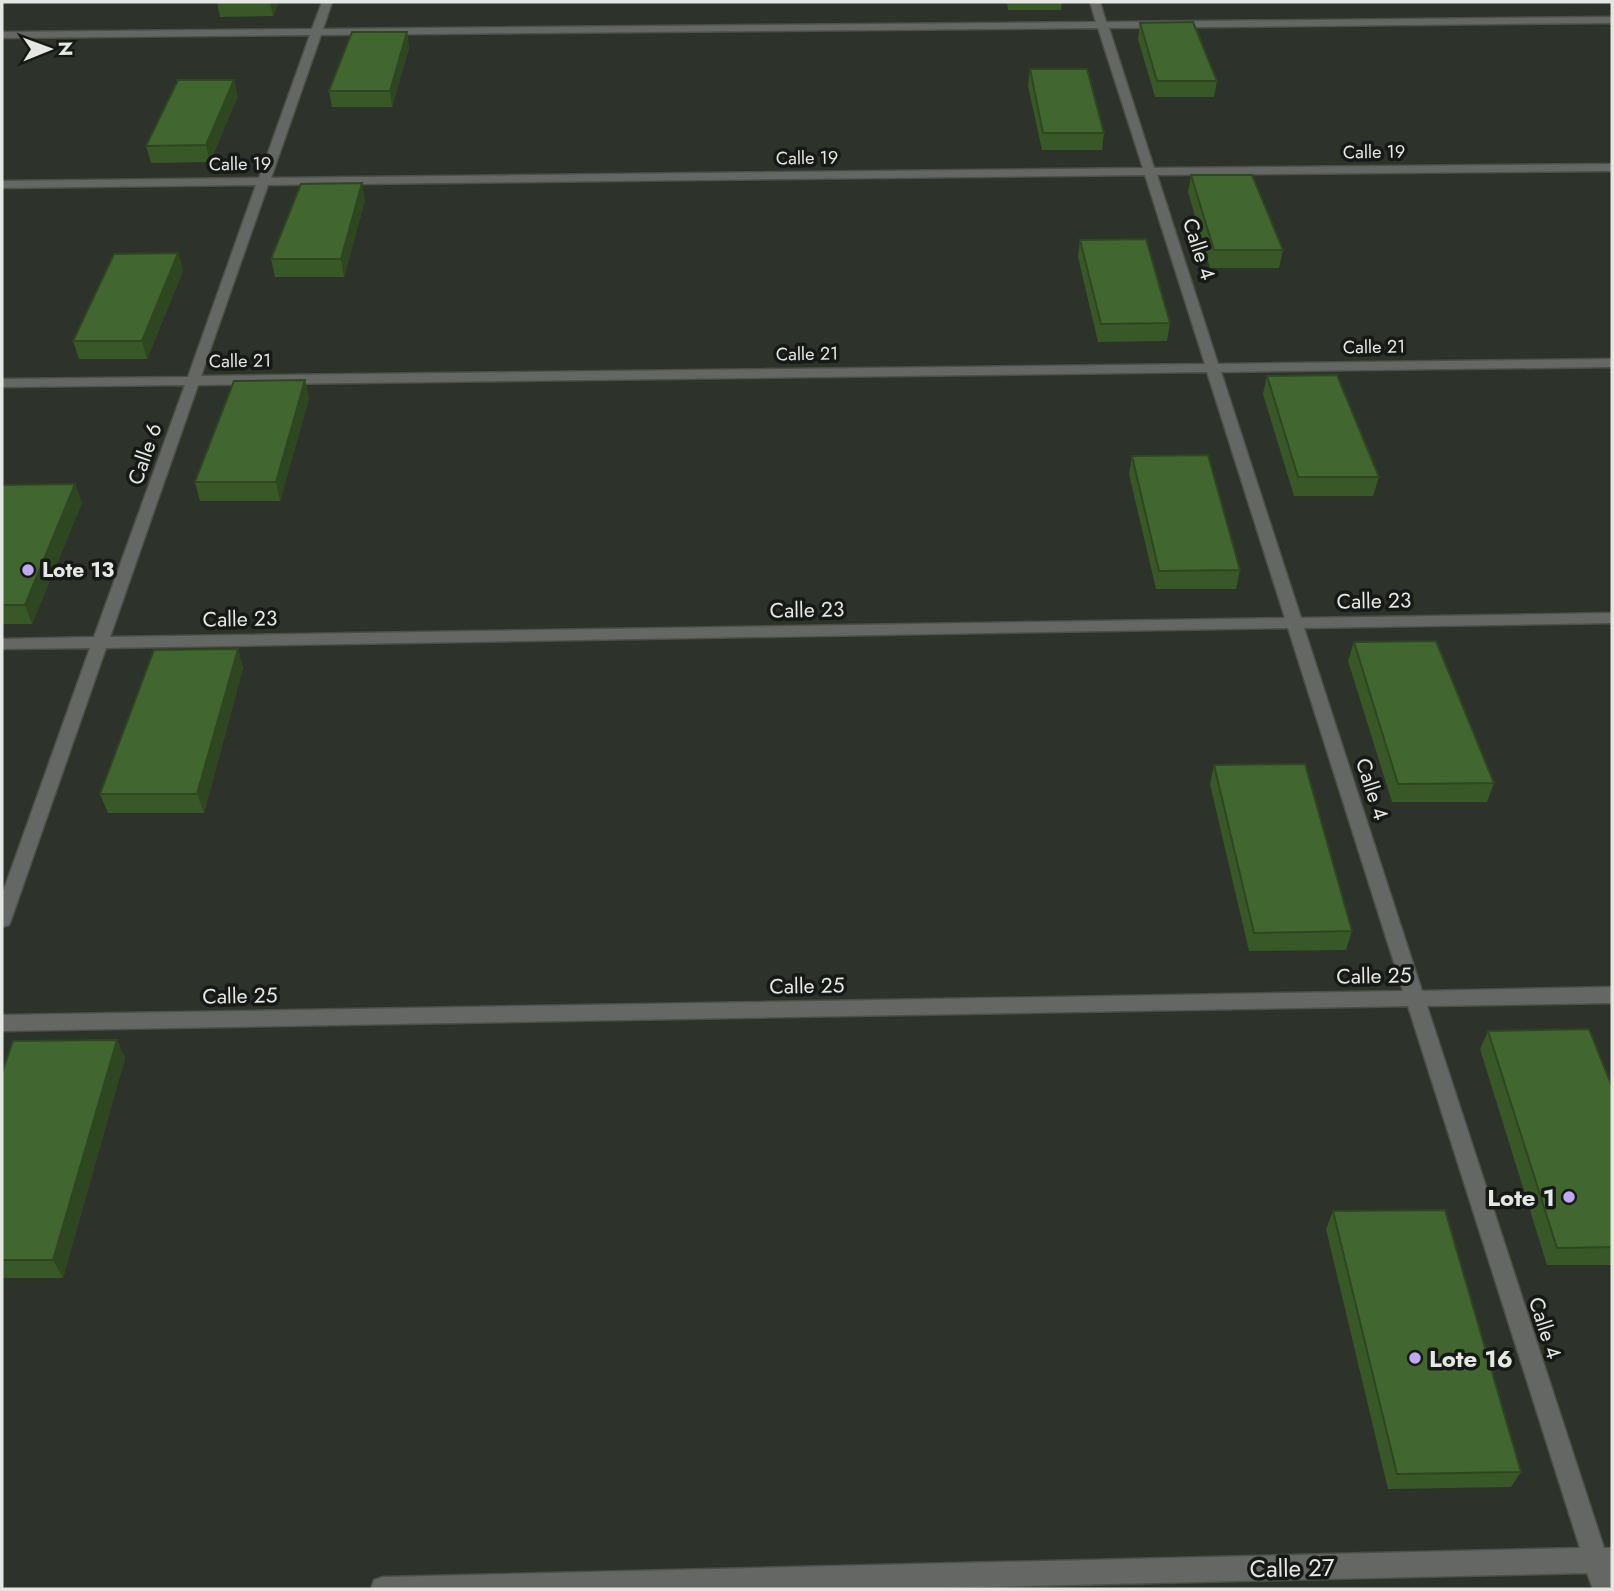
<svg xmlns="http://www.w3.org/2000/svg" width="1614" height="1591" viewBox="0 0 1614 1591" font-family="Jost,sans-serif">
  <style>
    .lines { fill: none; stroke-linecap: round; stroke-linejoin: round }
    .street-casing { stroke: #4a4f48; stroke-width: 3 }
    .street { fill: #656764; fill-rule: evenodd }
    .wall { fill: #395828 }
    .shaded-wall { fill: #2e4721 }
    .building { fill: #42662f; stroke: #2e4721; stroke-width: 2 }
    .poi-dot { fill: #c0a8f3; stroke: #171916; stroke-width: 2.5 }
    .labels { text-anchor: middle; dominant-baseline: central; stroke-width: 7; stroke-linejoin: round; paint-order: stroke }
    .far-street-label { font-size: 18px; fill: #e4e7e3; stroke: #171916 }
    .street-label { font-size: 21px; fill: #e4e7e3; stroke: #171916 }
    .poi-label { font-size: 21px; font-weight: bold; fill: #e4e7e3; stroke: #171916; text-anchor: start }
    .near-poi-label { font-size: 24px; font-weight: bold; fill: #e4e7e3; stroke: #171916; text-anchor: end }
    .near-street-label { font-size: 24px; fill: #e4e7e3; stroke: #171916 }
  </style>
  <rect width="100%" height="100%" fill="#2d322b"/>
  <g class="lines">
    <defs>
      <path id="street" d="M322,2H332L323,29L1096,22L1090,2H1100L1106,22L1612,17V23L1109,28L1154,168L1612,164V171L1157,175L1218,364L1612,359V367L1221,372L1301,618L1612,613V623L1304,628L1422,991L1612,987V1003L1427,1006L1604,1548H1612V1589H1593L1587,1573L896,1589H371L374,1580L383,1577L1580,1548L1408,1006L2,1031V1015L1403,991L1288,628L106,648L11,920L9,925L2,927V895L90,648L2,649V639L94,637L185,385L2,387V379L188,377L256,185L2,188V181L259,178L310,35L2,38V32L312,29ZM1098,28L1143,168L271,178L321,35ZM1145,175L1205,364L201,376L268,185ZM1207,372L1285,618L110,637L198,385Z"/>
    </defs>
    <use href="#street" class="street-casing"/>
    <use href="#street" class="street"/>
  </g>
  <path class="wall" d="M217,2H279L273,16L220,17Z
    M1007,2H1062L1061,10H1008Z
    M1140,23L1217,81L1214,97H1155L1138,39Z
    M407,32L409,48L392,107H332L329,91Z
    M1030,69L1104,133L1102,150H1042L1028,86Z
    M238,96L210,162L151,163L146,146Z
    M1191,175L1283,250L1279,268H1210L1188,192Z
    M365,200L344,277H275L271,259Z
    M1080,240L1170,323L1167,341L1098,342L1078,257Z
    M178,253L183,271L147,359H79L73,341Z
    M1267,376L1379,477L1373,496H1294L1263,394Z
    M309,398L280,501H200L195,482Z
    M1132,456L1240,570L1236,589H1156L1129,474Z
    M75,484L82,503L32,624H2V485Z
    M1354,642L1494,783L1487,802H1392L1348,661Z
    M238,649L243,668L204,813H108L100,794Z
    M1214,765L1352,931L1346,950L1249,951L1210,784Z
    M1488,1031L1612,1087V1265H1547L1480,1049Z
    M117,1040L125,1058L63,1278H2V1073Z
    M1333,1211L1521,1472L1511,1487L1388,1489L1326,1229Z"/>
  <path class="shaded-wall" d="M270,2H279L273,16Z
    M407,32L409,48L392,107L390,91Z
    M234,80L238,96L210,162L206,145Z
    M362,183L365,200L344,277L341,259Z
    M178,253L183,271L147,359L142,341Z
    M305,380L309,398L280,501L276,482Z
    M75,484L82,503L32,624L25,605Z
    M238,649L243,668L204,813L197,794Z
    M117,1040L125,1058L63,1278L53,1260Z"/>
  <path class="building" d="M1193,22L1217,81H1157L1140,23Z
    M352,32H407L390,91H329Z
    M1030,69H1087L1104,133H1043Z
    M178,80H234L206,145L146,146Z
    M1191,175H1252L1283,250H1214Z
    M362,183L341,259H271L301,184Z
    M1146,239L1170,323L1101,324L1080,240Z
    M178,253L142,341H73L114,254Z
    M1337,375L1379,477H1298L1267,376Z
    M305,380L276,482H195L234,381Z
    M1208,455L1240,570L1159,571L1132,456Z
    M75,484L25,605H2V485Z
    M1436,641L1494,783L1398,784L1354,642Z
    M238,649L197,794H100L154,650Z
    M1305,764L1352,931L1254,933L1214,765Z
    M1589,1029L1612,1087V1247L1557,1248L1488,1031Z
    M117,1040L53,1260H2V1073L13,1041Z
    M1445,1210L1521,1472L1397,1474L1333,1211Z"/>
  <g class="poi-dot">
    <circle cx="28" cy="570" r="7"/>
    <circle cx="1569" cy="1197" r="7"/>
    <circle cx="1415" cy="1358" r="7"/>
  </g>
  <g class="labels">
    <g class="far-street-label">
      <text transform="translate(1374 152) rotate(-1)">Calle 19</text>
      <text transform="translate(807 158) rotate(-1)">Calle 19</text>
      <text transform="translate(240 164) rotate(-1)">Calle 19</text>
      <text transform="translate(1374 347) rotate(-1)">Calle 21</text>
      <text transform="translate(807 354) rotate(-1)">Calle 21</text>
      <text transform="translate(240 361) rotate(-1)">Calle 21</text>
    </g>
    <g class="street-label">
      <text transform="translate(1199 249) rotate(72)">Calle 4</text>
      <text transform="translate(145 454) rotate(-71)">Calle 6</text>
      <text transform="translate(1374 601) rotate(-1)">Calle 23</text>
      <text transform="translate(807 610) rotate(-1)">Calle 23</text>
      <text transform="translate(240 619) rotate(-1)">Calle 23</text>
      <text transform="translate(1372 789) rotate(72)">Calle 4</text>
      <text transform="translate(1374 976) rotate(-1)">Calle 25</text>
      <text transform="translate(807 986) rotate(-1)">Calle 25</text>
      <text transform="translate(240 996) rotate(-1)">Calle 25</text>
      <text transform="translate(1545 1328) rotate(72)">Calle 4</text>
    </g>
    <g class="poi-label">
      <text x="42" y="570">Lote 13</text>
    </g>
    <g class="near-poi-label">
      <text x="1555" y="1197">Lote 1</text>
      <text x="1429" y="1358" text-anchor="start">Lote 16</text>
    </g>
    <g class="near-street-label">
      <text transform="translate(1292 1568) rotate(-1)">Calle 27</text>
    </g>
  </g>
  <rect width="1614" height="1591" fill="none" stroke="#e4e7e3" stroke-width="7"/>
  <g transform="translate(49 49) rotate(89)" stroke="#171916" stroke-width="5" paint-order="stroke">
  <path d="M0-5L12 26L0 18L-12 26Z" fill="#e4e7e3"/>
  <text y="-10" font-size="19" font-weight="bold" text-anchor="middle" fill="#e4e7e3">N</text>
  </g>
</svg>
